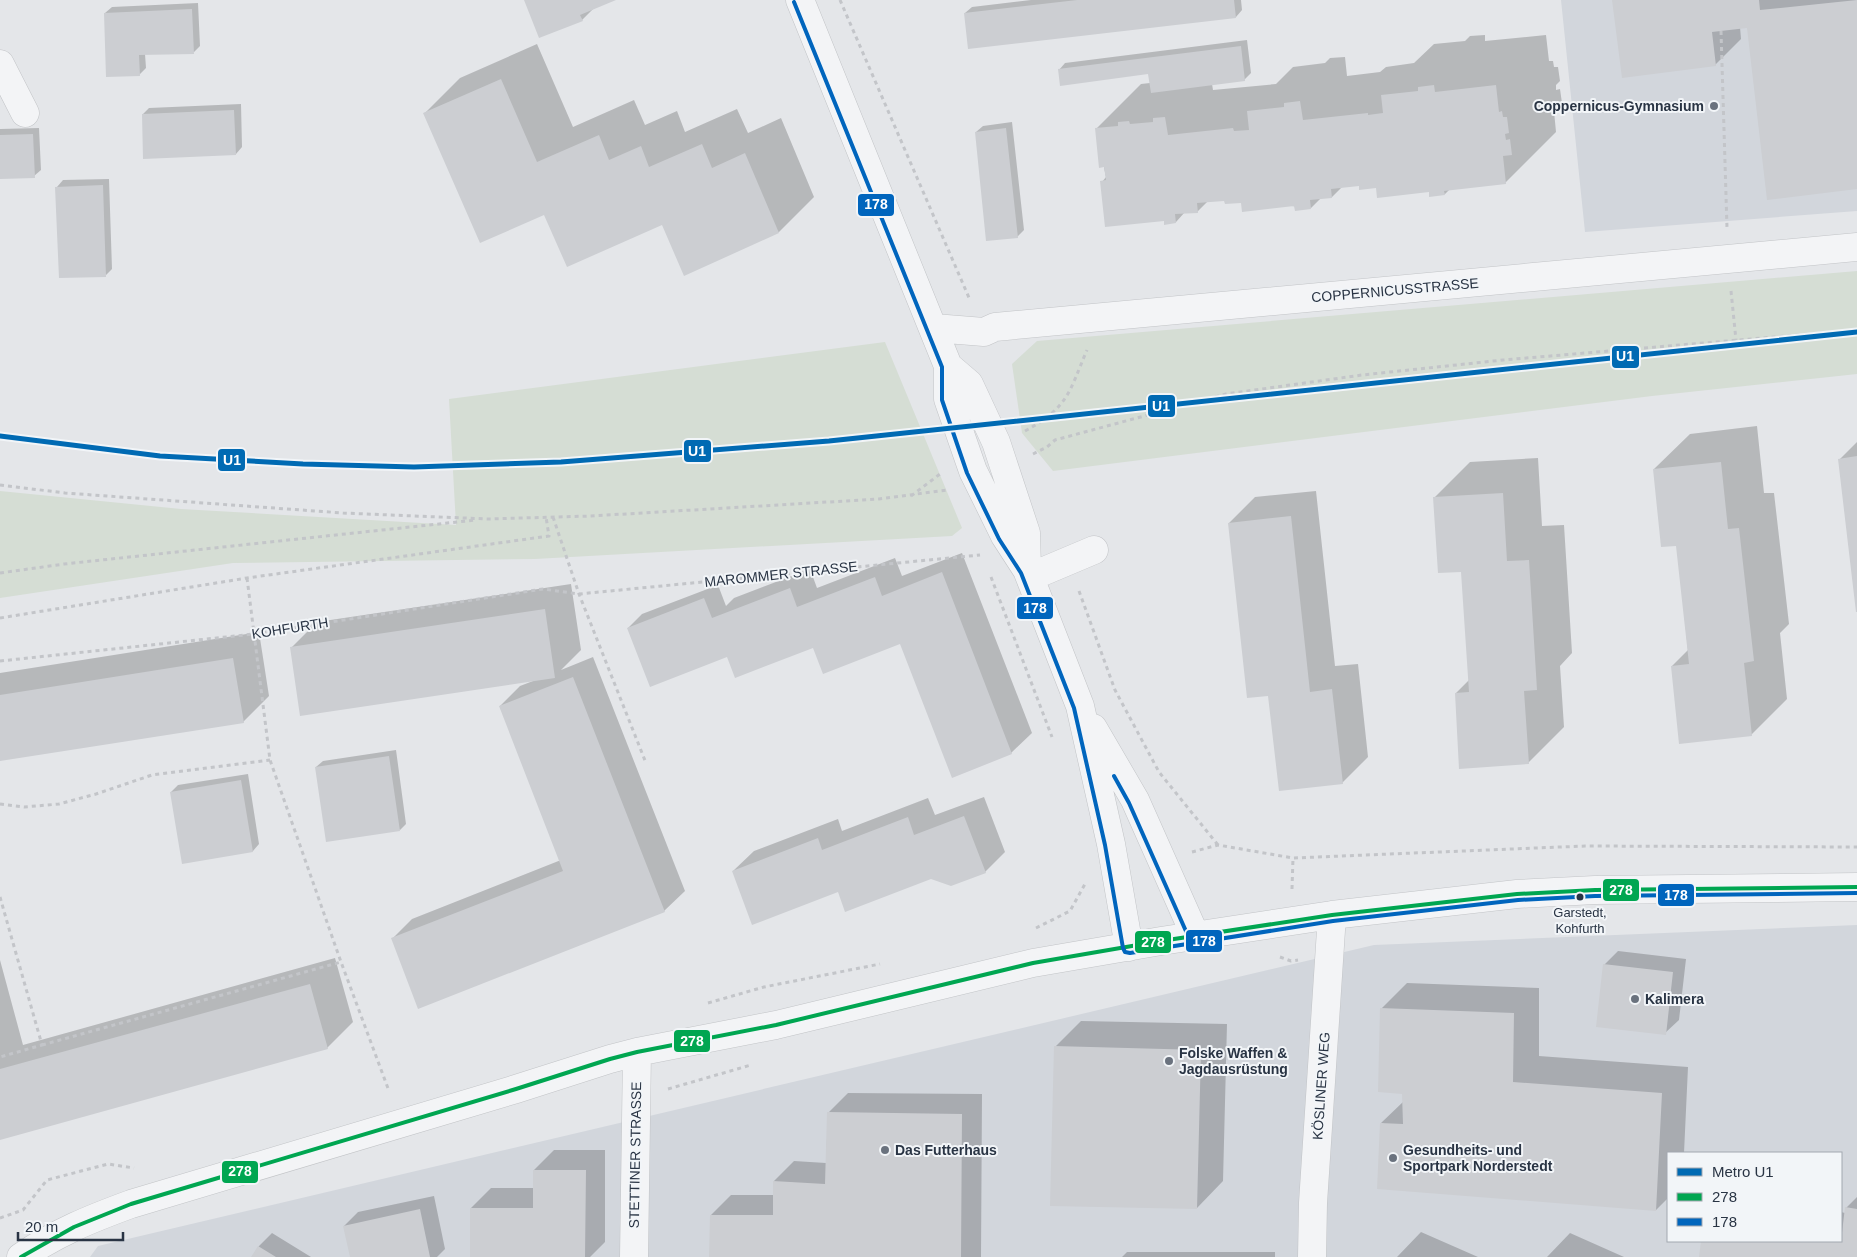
<svg xmlns="http://www.w3.org/2000/svg" width="1857" height="1257" viewBox="0 0 1857 1257" font-family="Arial,sans-serif">
  <style>
    .built { fill: #d2d6dc; fill-rule: evenodd }
    .green { fill: #d5ddd4 }
    .shadow { fill: #0003 }
    .building { fill: #ccced2 }
    .lines { fill: none; stroke-linecap: round; stroke-linejoin: round }
    .minor-casing { stroke: #c2c4c7; stroke-width: 29 }
    .path { stroke: #c3c5c9; stroke-width: 3; stroke-dasharray: 4 4; stroke-linecap: butt }
    .minor { stroke: #f3f4f6; stroke-width: 28 }
    .bus-1-casing { stroke: #f2f5f8; stroke-width: 8 }
    .bus-2-casing { stroke: #f2f5f8; stroke-width: 8 }
    .bus-1 { stroke: #00a651; stroke-width: 4 }
    .bus-2 { stroke: #0065bd; stroke-width: 4 }
    .metro-1-casing { stroke: #f2f5f8; stroke-width: 9 }
    .metro-1 { stroke: #006ab3; stroke-width: 5 }
    .poi-dot { fill: #6a727e; stroke: #f2f5f8; stroke-width: 2 }
    .bus-dot { fill: #293444; stroke: #f2f5f8; stroke-width: 2 }
    .labels { text-anchor: middle; dominant-baseline: central; stroke-width: 4; stroke-linejoin: round; paint-order: stroke }
    .bus-label { font-size: 13px; fill: #293444; stroke: #f2f5f8 }
    .poi-label { font-size: 14px; font-weight: bold; fill: #293444; stroke: #f2f5f8; text-anchor: start }
    .street-label { font-size: 14px; fill: #293444; stroke: #f2f5f8 }
    .line-badge { stroke: #f2f5f8; stroke-width: 2 }
    .badge-label { font-size: 14px; text-anchor: middle; font-weight: bold; fill: #fff }
  </style>
  <rect width="100%" height="100%" fill="#e4e6e9"/>
  <path class="built" d="M1561,0H1857V211L1585,232Z
    M1857,925V1257H90L98,1246L1374,945ZM1668,1153H1841V1241H1668Z"/>
  <path class="green" d="M1857,271V374L1652,396L1053,471L1022,433L1012,364L1037,341Z
    M885,342L962,528L952,536L535,559L233,563L0,598V491L181,509L456,525L449,399Z"/>
  <path class="shadow" d="M525,0H613L595,7L582,20Z
    M1031,0H1241L1242,10L1236,17L965,13L972,7Z
    M1614,0H1857V188L1748,26L1740,27L1741,39L1715,65Z
    M198,3L200,46L194,52L145,54L146,68L139,75L105,13L112,7Z
    M1485,35V41L1546,35L1549,61H1553L1554,67H1558L1560,81L1556,85V90L1560,89L1562,103L1554,111L1556,132L1505,183L1450,189L1445,194L1430,191L1360,185L1342,187L1332,197L1321,198L1311,208L1225,199L1208,201L1197,212H1185L1176,222L1165,219L1102,182L1106,177L1096,129L1141,84L1150,83L1149,73L1059,70L1065,63L1247,40L1251,73L1244,80L1212,84L1213,90L1276,84L1293,67L1325,63L1330,58L1345,57L1347,76L1380,72L1386,67L1414,63L1434,44L1465,41L1470,36Z
    M537,44L573,127L634,100L645,125L677,111L685,132L737,109L748,133L781,118L814,197L779,232L545,213L425,113L460,78Z
    M241,104L242,147L236,154L143,114L149,108Z
    M1012,122L1024,230L1017,237L976,132L983,126Z
    M39,128L41,170L34,176L0,177V129Z
    M109,179L112,269L106,275L57,187L63,180Z
    M1757,426L1764,493H1774L1789,624L1780,633L1787,699L1751,735L1672,666L1688,650L1677,544L1654,469L1690,434Z
    M1857,442V612L1840,459Z
    M1538,458L1542,526L1564,525L1572,653L1560,666L1564,727L1528,763L1456,693L1469,680L1463,570L1434,498L1470,462Z
    M1316,491L1335,666L1358,664L1368,757L1342,783L1269,695L1229,523L1255,497Z
    M962,553L1032,733L1011,753L901,643L814,647L728,655L628,628L642,614L718,585L726,606L734,598L810,569L817,588L895,558L902,576Z
    M571,584L581,650L561,670L593,657L685,891L664,911L392,939L412,919L561,860L500,706L520,686L533,681L291,648L317,622Z
    M259,632L269,696L243,722L0,760V673Z
    M396,750L406,824L400,830L316,767L323,761Z
    M248,774L259,844L253,851L183,863L171,792L178,785Z
    M984,797L1005,852L985,872L931,877L839,890L733,871L754,851L838,819L842,831L928,798L935,815Z
    M1618,951L1686,959L1679,1020L1665,1033L1604,965Z
    M335,958L353,1022L327,1048L0,1138V960L23,1045Z
    M1407,983L1539,988V1056L1688,1067L1684,1153H1668V1198L1656,1210L1381,1123L1404,1101L1403,1093L1381,1009Z
    M1081,1021L1227,1024L1223,1181L1197,1208L1055,1047Z
    M848,1093L982,1094L981,1257H710L711,1215L731,1195H774V1181L794,1161L826,1163L828,1113Z
    M554,1150H605V1242L590,1257H471V1208L491,1188H534V1170Z
    M434,1196L445,1249L437,1257H351L344,1226L358,1212Z
    M1857,1197V1257H1700L1702,1241H1841V1212L1845,1213L1846,1208Z
    M1421,1232L1478,1257H1397Z
    M272,1233L311,1257H252L259,1246Z
    M1570,1233L1624,1257H1547Z
    M1127,1252H1275V1257H1122Z"/>
  <path class="building" d="M524,0H616L580,15L583,21L539,38Z
    M1077,0H1234L1236,18L968,49L964,13Z
    M1612,0H1759L1760,10L1857,0V189L1767,200L1747,28L1712,32L1716,66L1622,78Z
    M192,9L194,54L139,55L140,76L106,77L104,13Z
    M1241,46L1245,81L1151,93L1148,74L1060,86L1058,69Z
    M501,79L537,162L599,135L609,160L641,146L649,167L702,144L712,168L745,153L779,233L684,276L662,225L567,267L544,215L480,243L423,113Z
    M1434,85L1435,92L1496,85L1499,112L1502,111L1503,117H1507L1509,133L1505,134L1506,140L1510,139L1512,155L1503,156L1506,184L1444,191L1445,195L1429,197V192L1377,198L1376,188L1359,190V186L1331,189L1332,198L1310,200L1311,209L1295,211L1294,206L1242,212L1241,203L1225,204L1224,201L1197,203L1198,213L1175,214L1176,223L1164,225V221L1105,227L1100,181L1106,180L1104,167L1099,168L1095,128L1118,126V122L1129,121L1130,124L1153,122V118L1165,117L1168,135L1233,128L1234,131L1249,130L1247,111L1284,107V103L1300,101L1303,120L1368,113V115L1383,113L1381,95L1418,91V87Z
    M234,110L236,155L143,159L142,114Z
    M1006,128L1018,238L986,241L975,132Z
    M33,134L35,178L0,179V135Z
    M103,185L106,277L59,278L55,187Z
    M1857,456V612H1856L1838,459Z
    M1721,462L1728,529L1739,528L1754,661L1744,663L1752,736L1679,744L1671,666L1689,664L1676,546L1661,547L1653,469Z
    M1503,493L1507,561L1529,560L1537,690L1524,691L1529,764L1459,769L1455,693L1469,692L1461,572L1438,573L1433,497Z
    M1291,516L1310,692L1332,689L1343,784L1279,791L1268,696L1247,698L1228,523Z
    M942,572L1012,754L952,778L900,644L823,674L813,648L735,678L727,657L650,687L627,628L704,598L712,618L790,588L797,607L875,577L882,596Z
    M545,609L555,678L300,716L290,647Z
    M233,658L244,723L0,761V695Z
    M573,677L665,912L418,1009L391,938L563,871L499,706Z
    M389,756L400,831L326,842L315,767Z
    M241,780L253,852L182,864L170,792Z
    M964,816L986,873L951,886L931,879L845,912L838,892L752,925L732,871L818,838L822,850L908,817L914,835Z
    M1603,964L1673,972L1666,1035L1596,1027Z
    M310,984L328,1049L0,1140V1069Z
    M1380,1008L1514,1013L1513,1082L1662,1093L1656,1211L1377,1189L1380,1123L1403,1124L1402,1094L1378,1092Z
    M1054,1046L1201,1050L1197,1209L1050,1206Z
    M827,1112L962,1114L961,1257H709L710,1215H773V1181L825,1184Z
    M533,1170H586L585,1257H470V1208H533Z
    M1845,1207L1857,1209V1257H1699L1701,1241H1841Z
    M420,1209L430,1257H350L343,1226Z
    M258,1246L276,1257H251Z"/>
  <g class="lines">
    <defs>
      <path id="minor" d="M800,0L948,366V399L973,471L1005,536L1027,570L1080,706L1111,844L1129,947
        M0,64L25,113
        M934,328L984,332L995,327L1857,247
        M948,366L969,384L996,442L1026,533L1027,569
        M1030,577L1094,550
        M1093,728L1135,800L1195,935
        M21,1257C58,1232 90,1219 131,1204L516,1089L610,1059L637,1052L776,1025L1033,963L1161,941L1332,915L1517,894L1595,890L1857,887
        M634,1257L637,1052
        M1312,1257L1313,1203L1332,915"/>
    </defs>
    <use href="#minor" class="minor-casing"/>
    <path class="path" d="M840,0L970,300
      M1721,31L1727,228
      M1731,291L1736,340
      M1025,431C1069,407 1069,392 1087,350
      M1033,454L1047,447L1055,440L1226,394L1362,375L1503,360L1857,330
      M0,485L65,493L343,513L488,519L591,516L879,499L947,490
      M911,496L940,474
      M553,517L579,594L646,763
      M0,573L64,564L476,520
      M991,577L1052,737
      M247,578L270,760L341,962L389,1091
      M1079,591L1115,690L1159,772L1218,845
      M0,618L247,578L549,536L546,517
      M0,661L254,634L543,589L579,594L980,555
      M0,804L24,807L59,804L96,794L152,775L270,760
      M1192,852L1218,845L1293,858L1585,846L1857,847
      M1292,889L1293,858
      M0,897L42,1045L0,1057
      M1036,928L1070,911L1085,884
      M1280,957L1291,961L1298,960
      M708,1003L764,987L880,964
      M42,1045L341,962
      M668,1089L751,1065
      M0,1218L23,1210L47,1180L108,1164L134,1168"/>
    <use href="#minor" class="minor"/>
    <defs>
      <path id="bus-1" d="M21,1257L74,1227L131,1204L516,1089L610,1059L637,1052L776,1025L1033,963L1161,941L1332,915L1517,894L1595,890L1857,887"/>
      <path id="bus-2" d="M794,2L942,367V400L967,473L999,539L1021,573L1074,708L1105,845L1123,948L1125,952L1130,953L1333,921L1518,900L1595,896L1857,893
        M1114,776L1129,803L1189,938"/>
    </defs>
    <use href="#bus-1" class="bus-1-casing"/>
    <use href="#bus-2" class="bus-2-casing"/>
    <use href="#bus-1" class="bus-1"/>
    <use href="#bus-2" class="bus-2"/>
    <defs>
      <path id="metro-1" d="M0,436L160,456L303,464L414,467L561,462L829,441L1857,332"/>
    </defs>
    <use href="#metro-1" class="metro-1-casing"/>
    <use href="#metro-1" class="metro-1"/>
  </g>
  <g class="poi-dot">
    <circle cx="1714" cy="106" r="5"/>
    <circle cx="1635" cy="999" r="5"/>
    <circle cx="1169" cy="1061" r="5"/>
    <circle cx="885" cy="1150" r="5"/>
    <circle cx="1393" cy="1158" r="5"/>
  </g>
  <circle class="bus-dot" cx="1580" cy="897" r="4.5"/>
  <g class="labels">
    <g class="bus-label">
      <text x="1580" y="912">Garstedt,<tspan x="1580" dy="16">Kohfurth</tspan></text>
    </g>
    <g class="poi-label">
      <text x="1704" y="106" text-anchor="end">Coppernicus-Gymnasium</text>
      <text x="1645" y="999">Kalimera</text>
      <text x="1179" y="1053">Folske Waffen &amp;<tspan x="1179" dy="16">Jagdausrüstung</tspan></text>
      <text x="895" y="1150">Das Futterhaus</text>
      <text x="1403" y="1150">Gesundheits- und<tspan x="1403" dy="16">Sportpark Norderstedt</tspan></text>
    </g>
    <g class="street-label">
      <text transform="translate(1395 290) rotate(-5)">COPPERNICUSSTRASSE</text>
      <text transform="translate(781 574) rotate(-6)">MAROMMER STRASSE</text>
      <text transform="translate(290 628) rotate(-9)">KOHFURTH</text>
      <text transform="translate(1321 1086) rotate(-86)">KÖSLINER WEG</text>
      <text transform="translate(635 1155) rotate(-89)">STETTINER STRASSE</text>
    </g>
  </g>
  <g class="line-badge">
    <rect x="857" y="193" width="38" height="24" rx="5" fill="#0065bd"/>
    <rect x="1611" y="345" width="29" height="24" rx="5" fill="#006ab3"/>
    <rect x="1147" y="394" width="29" height="24" rx="5" fill="#006ab3"/>
    <rect x="683" y="439" width="29" height="24" rx="5" fill="#006ab3"/>
    <rect x="217" y="448" width="29" height="24" rx="5" fill="#006ab3"/>
    <rect x="1016" y="596" width="38" height="24" rx="5" fill="#0065bd"/>
    <rect x="1602" y="878" width="38" height="24" rx="5" fill="#00a651"/>
    <rect x="1657" y="883" width="38" height="24" rx="5" fill="#0065bd"/>
    <rect x="1185" y="929" width="38" height="24" rx="5" fill="#0065bd"/>
    <rect x="1134" y="930" width="38" height="24" rx="5" fill="#00a651"/>
    <rect x="673" y="1029" width="38" height="24" rx="5" fill="#00a651"/>
    <rect x="221" y="1160" width="38" height="24" rx="5" fill="#00a651"/>
  </g>
  <g class="badge-label">
    <text x="876" y="209">178</text>
    <text x="1625" y="361">U1</text>
    <text x="1161" y="411">U1</text>
    <text x="697" y="456">U1</text>
    <text x="232" y="465">U1</text>
    <text x="1035" y="613">178</text>
    <text x="1621" y="895">278</text>
    <text x="1676" y="900">178</text>
    <text x="1204" y="946">178</text>
    <text x="1153" y="947">278</text>
    <text x="692" y="1046">278</text>
    <text x="240" y="1176">278</text>
  </g>
  <rect x="1667" y="1152" width="175" height="90" fill="#f2f5f8" stroke="#a2a8b0"/>
  <rect x="1677" y="1168" width="25" height="8" fill="#006ab3" stroke="#a2a8b0"/>
  <text x="1712" y="1177" font-size="15" fill="#293444">Metro U1</text>
  <rect x="1677" y="1193" width="25" height="8" fill="#00a651" stroke="#a2a8b0"/>
  <text x="1712" y="1202" font-size="15" fill="#293444">278</text>
  <rect x="1677" y="1218" width="25" height="8" fill="#0065bd" stroke="#a2a8b0"/>
  <text x="1712" y="1227" font-size="15" fill="#293444">178</text>
  <path d="M18 1232v8h105v-8" fill="none" stroke="#293444" stroke-width="2.5"/>
  <text x="25" y="1232" font-size="15" fill="#293444" stroke="#f2f5f8" stroke-width="4" paint-order="stroke">20 m</text>
</svg>
